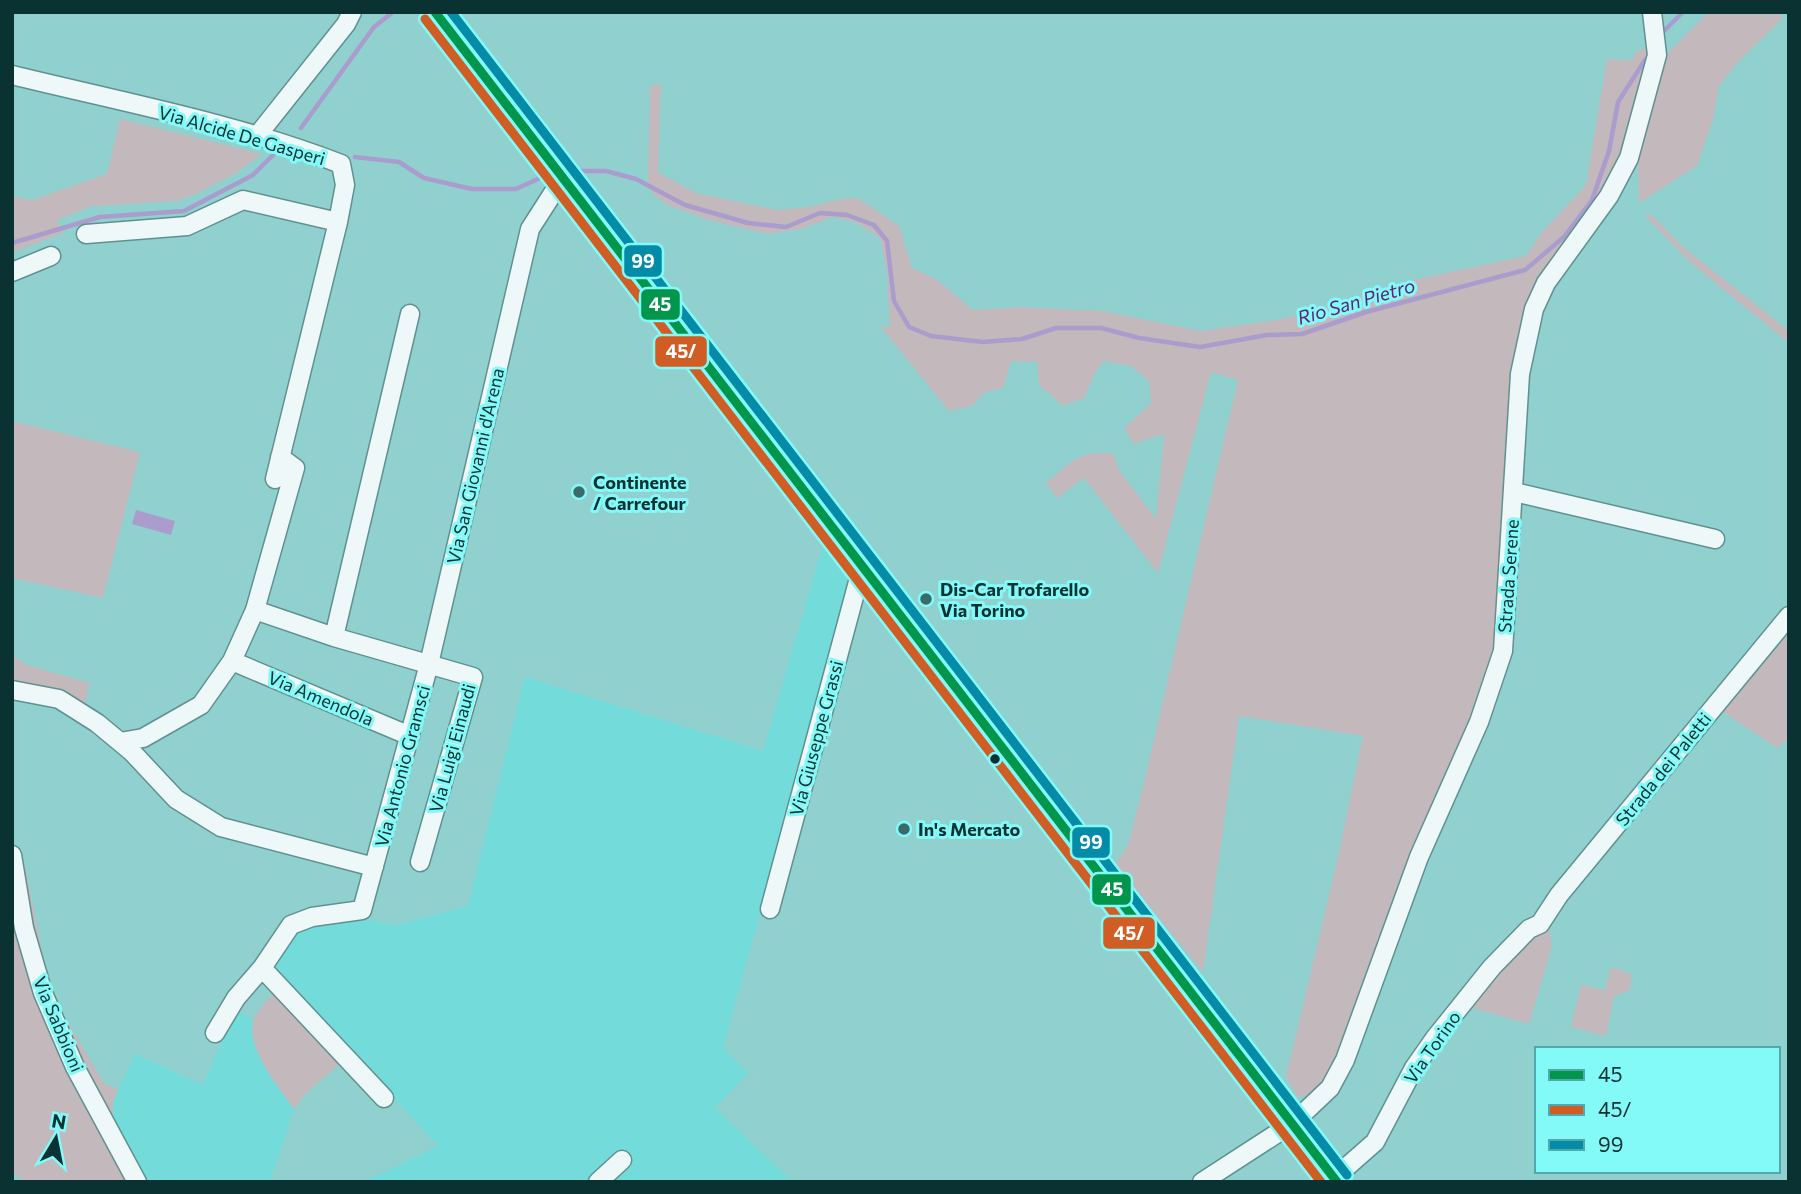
<svg xmlns="http://www.w3.org/2000/svg" width="1801" height="1194" font-family="Commissioner,sans-serif">
<style>
.built{fill:#73dbda}
.green{fill:#c3b8bb}
.water{fill:#aa9ccc}
.lines{fill:none;stroke-linecap:round;stroke-linejoin:round}
.stream{stroke:#aa9ccc;stroke-width:4.5}
.minor-casing{stroke:#609191;stroke-width:21}
.primary-casing{stroke:#cdeaea;stroke-width:30}
.minor{stroke:#eef8f8;stroke-width:18}
.primary{stroke:#dbe9ee;stroke-width:26}
.bus-1-casing{stroke:#83f9f8;stroke-width:14}
.bus-2-casing{stroke:#83f9f8;stroke-width:14}
.bus-3-casing{stroke:#83f9f8;stroke-width:14}
.bus-1{stroke:#02954c;stroke-width:9}
.bus-2{stroke:#cf5d24;stroke-width:9}
.bus-3{stroke:#038ba7;stroke-width:9}
.poi-dot{fill:#3a6a69;stroke:#83f9f8;stroke-width:2.5}
.bus-dot{fill:#0b3232;stroke:#83f9f8;stroke-width:2.5}
.labels{text-anchor:middle;dominant-baseline:central;stroke-width:6;stroke-linejoin:round;paint-order:stroke}
.street-label{font-size:18px;fill:#0b3232;stroke:#83f9f8}
.poi-label{font-size:18px;font-weight:bold;fill:#0b3232;stroke:#83f9f8;text-anchor:start}
.water-label{font-size:19px;font-style:italic;fill:#602477;stroke:#83f9f8}
.line-badge{stroke:#83f9f8;stroke-width:2.5}
.badge-label{font-size:19px;text-anchor:middle;font-weight:bold;fill:#fff}
</style>
<rect width="100%" height="100%" fill="#90d1d0"/>
<path class="built" d="M824,541L852,579L723,1048L748,1073L715,1108L793,1182H364L438,1146L273,967L299,930L362,919L396,925L468,906L525,677L763,751Z
M236,1009L253,1020L252,1035L266,1069L294,1109L270,1182H151L136,1168L113,1121V1102L135,1054L203,1085Z"/>
<path class="green" d="M1709,12H1775L1783,18L1737,63L1719,86L1713,119L1697,166L1639,203L1638,160L1644,130L1666,55Z
M1649,47L1647,70L1621,156L1599,201L1528,307L1497,652L1349,1036C1338,1057 1325,1095 1298,1097L1286,1077L1339,853L1363,736L1239,716L1203,972L1115,865L1128,845L1142,791L1238,380L1211,372L1158,573L1084,478L1057,498L1046,483C1072,462 1079,449 1114,454L1118,469L1156,519L1164,434L1134,444L1124,428L1151,403L1149,381L1131,366L1104,361L1096,371L1084,399L1062,405L1039,385L1037,362L1011,361L1003,388L985,392L972,406L949,411L880,326L890,328L887,272L880,238L855,222L832,217L801,229L767,234L709,220L667,205L653,194L648,183L650,86L661,84L658,172L696,193L777,210L809,207L840,199L858,198L899,226L912,268L936,279L973,310L1021,307L1102,311L1201,331L1283,319L1403,282L1526,256L1541,233L1586,185L1607,59L1633,60L1635,52Z
M120,119L262,154L235,174L198,193L177,201L92,206L57,220L63,233L12,253V196L32,200L107,174Z
M1651,214L1683,247L1789,331V343L1691,263L1645,216Z
M12,421L140,452L103,598L12,578Z
M1789,633V739L1777,748L1723,712Z
M12,655L27,665L90,683L85,703C60,689 41,684 12,684Z
M17,862L25,865L50,991L103,1082L118,1090L113,1102V1121L46,992Z
M12,893L18,928L130,1182H26L12,1173Z
M1549,929L1552,946L1529,1024L1468,1007C1493,980 1516,947 1549,929Z
M1611,967L1632,974L1630,990L1614,996L1606,1036L1571,1027L1581,985L1605,990Z
M276,990L342,1062L306,1093L294,1109C280,1089 246,1048 253,1021C256,1011 269,999 276,990Z"/>
<path class="water" d="M136,510L175,521L171,535L132,524Z"/>
<g class="lines">
<path class="stream" d="M1661,34L1683,12
M301,128L374,27L393,12
M355,157L399,162L424,178L472,189H516L540,178
M578,171H606L636,179L685,205L748,223L786,227L820,213L847,215L874,225L887,241L894,301L909,327L931,336L983,342L1022,339L1056,328H1101L1139,338L1200,347L1267,335L1302,334L1366,312L1525,270L1564,237L1592,200L1609,151L1618,102L1645,60
M12,243L100,217L184,211L253,175L273,155"/>
<g class="minor-casing">
<path id="minor" d="M12,75C122,102 235,123 341,164L345,185L338,222L275,479
M257,136L346,24L352,12
M86,234L187,226L243,200L338,222
M12,272L51,256
M1514,492L1715,539
M255,610L334,637L473,677L420,862
M334,637L410,314
M232,661L410,736
M12,690L59,699L97,723L132,752L176,799L221,827L374,867
M120,742L143,738L201,705L232,661L255,610L295,468L280,457
M12,855L24,928L43,993L75,1067L137,1182
M770,909L862,567
M262,968L384,1098
M215,1033L236,998L262,968L291,925L312,917L362,910L429,664L530,229L562,179
M1334,1178L1375,1142L1414,1068L1435,1038L1492,967L1529,929L1540,924L1559,895L1789,616
M598,1182L622,1160
M1202,1182L1293,1123L1330,1088L1345,1060L1419,857L1479,722L1503,651L1520,374L1534,309L1546,283L1609,196L1629,158L1657,55L1652,12"/>
</g>
<g class="primary-casing">
<path id="primary" d="M435,12L1337,1182"/>
</g>
<use href="#minor" class="minor"/>
<use href="#primary" class="primary"/>
<g class="bus-1-casing">
<path id="bus-1" d="M435,12L1337,1182"/>
</g>
<g class="bus-2-casing">
<path id="bus-2" d="M425,19L1321,1182"/>
</g>
<g class="bus-3-casing">
<path id="bus-3" d="M451,12L1347,1175"/>
</g>
<use href="#bus-1" class="bus-1"/>
<use href="#bus-2" class="bus-2"/>
<use href="#bus-3" class="bus-3"/>
</g>
<g class="poi-dot">
<circle cx="579" cy="492" r="7"/>
<circle cx="926" cy="599" r="7"/>
<circle cx="904" cy="829" r="7"/>
</g>
<circle class="bus-dot" cx="995" cy="759" r="6"/>
<g class="labels">
<g class="street-label">
<text transform="translate(242 135) rotate(16)">Via Alcide De Gasperi</text>
<text transform="translate(475 466) rotate(-77)">Via San Giovanni d'Arena</text>
<text transform="translate(1508 576) rotate(-86)">Strada Serene</text>
<text transform="translate(321 698) rotate(23)">Via Amendola</text>
<text transform="translate(816 738) rotate(-75)">Via Giuseppe Grassi</text>
<text transform="translate(452 748) rotate(-75)">Via Luigi Einaudi</text>
<text transform="translate(402 766) rotate(-75)">Via Antonio Gramsci</text>
<text transform="translate(1663 769) rotate(-51)">Strada dei Paletti</text>
<text transform="translate(59 1024) rotate(67)">Via Sabbioni</text>
<text transform="translate(1432 1047) rotate(-55)">Via Torino</text>
</g>
<g class="poi-label">
<text x="593" y="482">Continente<tspan x="593" dy="21">/ Carrefour</tspan></text>
<text x="940" y="589">Dis-Car Trofarello<tspan x="940" dy="21">Via Torino</tspan></text>
<text x="918" y="829">In's Mercato</text>
</g>
<g class="water-label">
<text transform="translate(1356 301) rotate(-16)">Rio San Pietro</text>
</g>
</g>
<g class="line-badge">
<rect x="623" y="244" width="40" height="34" rx="7" fill="#038ba7"/>
<rect x="640" y="288" width="41" height="33" rx="7" fill="#02954c"/>
<rect x="654" y="335" width="54" height="33" rx="7" fill="#cf5d24"/>
<rect x="1071" y="826" width="40" height="33" rx="7" fill="#038ba7"/>
<rect x="1091" y="873" width="41" height="33" rx="7" fill="#02954c"/>
<rect x="1102" y="916" width="54" height="34" rx="7" fill="#cf5d24"/>
</g>
<g class="badge-label">
<text x="643" y="268">99</text>
<text x="660" y="311">45</text>
<text x="681" y="358">45/</text>
<text x="1091" y="849">99</text>
<text x="1112" y="896">45</text>
<text x="1129" y="940">45/</text>
</g>
<rect width="1801" height="1194" fill="none" stroke="#0b3232" stroke-width="28"/>
<rect x="1535" y="1047" width="245" height="126" fill="#83f9f8" stroke="#53a9a9" stroke-width="2"/>
<rect x="1549" y="1070" width="35" height="10" fill="#02954c" stroke="#53a9a9" stroke-width="2"/>
<text x="1598" y="1082" font-size="21" fill="#0b3232">45</text>
<rect x="1549" y="1105" width="35" height="10" fill="#cf5d24" stroke="#53a9a9" stroke-width="2"/>
<text x="1598" y="1117" font-size="21" fill="#0b3232">45/</text>
<rect x="1549" y="1140" width="35" height="10" fill="#038ba7" stroke="#53a9a9" stroke-width="2"/>
<text x="1598" y="1152" font-size="21" fill="#0b3232">99</text>
<g transform="translate(56 1138) rotate(10)" stroke="#83f9f8" stroke-width="5" paint-order="stroke">
<path d="M0-5L12 26L0 18L-12 26Z" fill="#0b3232"/>
<text y="-10" font-size="19" font-weight="bold" text-anchor="middle" fill="#0b3232">N</text>
</g>
</svg>
